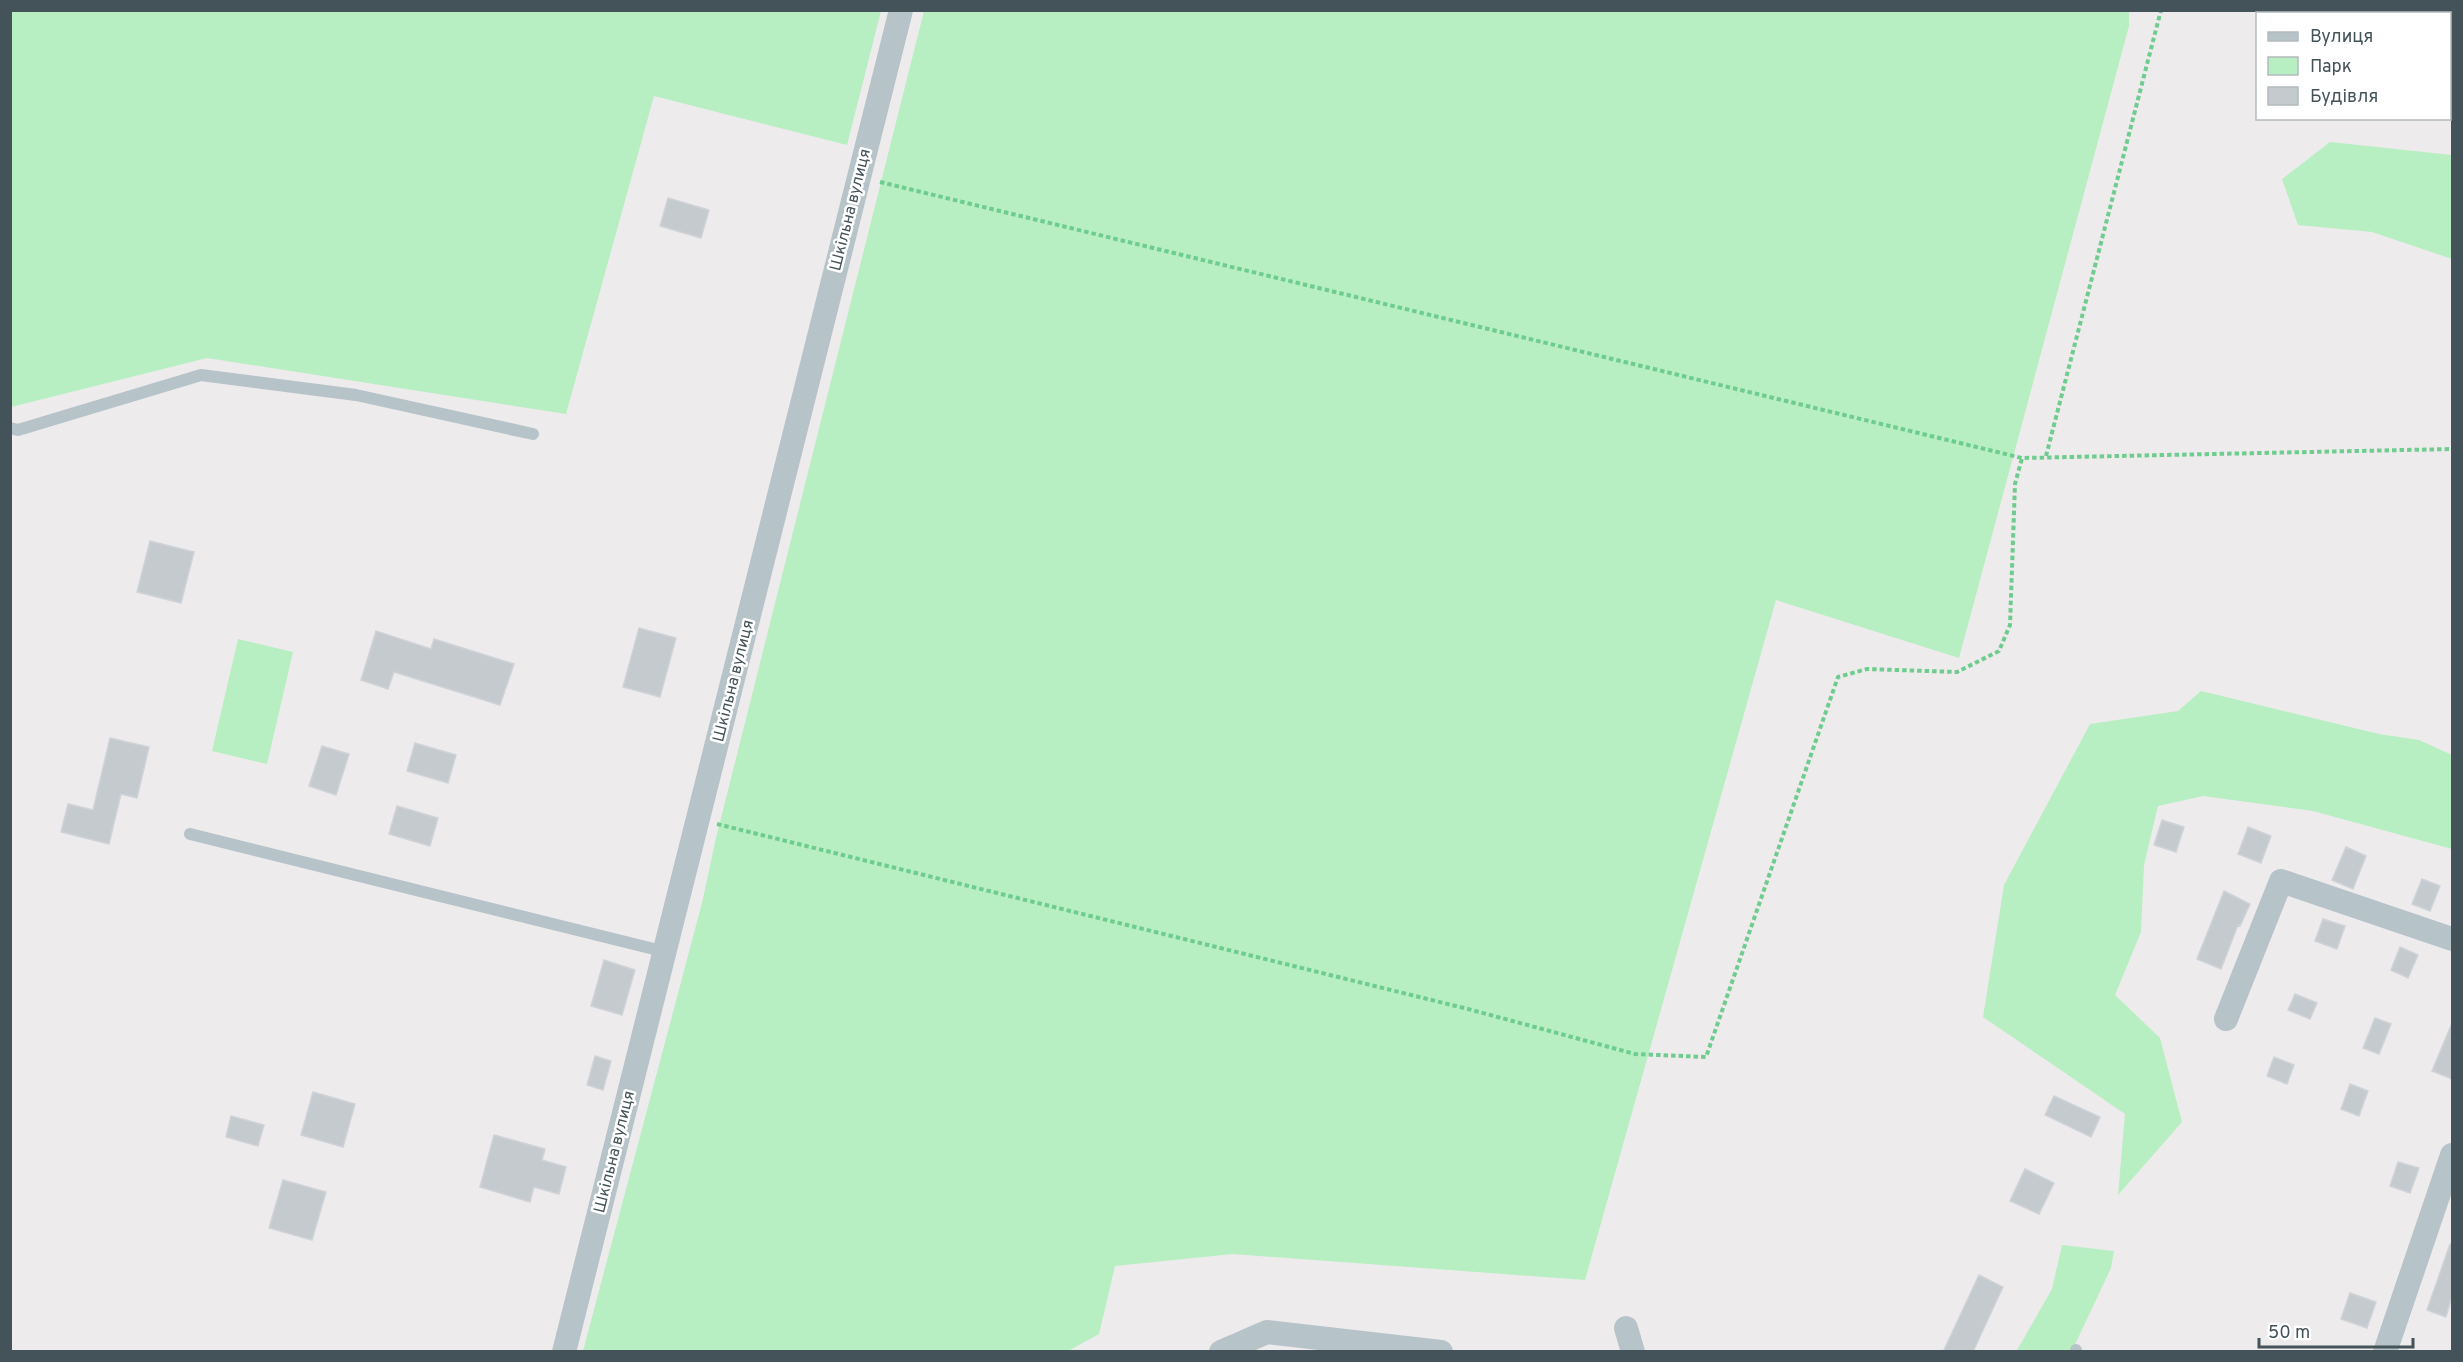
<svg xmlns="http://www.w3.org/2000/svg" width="2463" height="1362" font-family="Overpass,sans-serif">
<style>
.green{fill:#b7efc3}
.building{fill:#c5cacf;stroke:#cfd3d8;stroke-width:1.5}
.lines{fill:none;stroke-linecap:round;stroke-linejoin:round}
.path{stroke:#6ecd8e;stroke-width:4;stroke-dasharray:4.5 3;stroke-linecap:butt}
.service{stroke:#b6c3c9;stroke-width:12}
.minor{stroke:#b6c3c9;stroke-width:24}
.labels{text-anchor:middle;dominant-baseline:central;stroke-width:5;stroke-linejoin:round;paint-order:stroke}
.street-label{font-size:16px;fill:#435359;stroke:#fff}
</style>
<rect width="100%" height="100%" fill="#eeebec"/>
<path class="green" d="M2445,10L2452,11V116H2450V14L2442,13Z
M10,11L11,10L881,11L847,145L654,96L566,414L207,358L11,407Z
M924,11H2129V26L1959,658L1776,600L1585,1280L1233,1254L1115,1266L1099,1334L1068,1351H583L702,903L716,838Z
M2278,11L2371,10L2375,13H2278Z
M2330,142L2452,155V259L2372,232L2298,225L2282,179Z
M238,639L293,652L267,764L212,751Z
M2201,691L2379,734L2419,740L2452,755V849L2313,811L2203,796L2158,806L2144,865L2141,932L2115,995L2160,1038L2182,1122L2118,1195L2125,1114L1983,1017L2004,885L2090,724L2178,711Z
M2062,1245L2114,1251L2111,1268L2072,1351L2016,1352L2052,1289Z"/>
<path class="building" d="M668,198L709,210L701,238L660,226Z
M150,541L194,552L181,603L137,592Z
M639,628L676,638L660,697L623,687Z
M376,631L431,649L434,639L514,664L500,705L394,672L388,689L361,680Z
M110,738L149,747L137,798L121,794L109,844L61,832L68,804L93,810Z
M415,743L456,755L448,783L407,771Z
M322,746L349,754L336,795L309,786Z
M397,806L438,818L430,846L389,834Z
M2162,820L2184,827L2176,852L2154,845Z
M2248,827L2271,836L2261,863L2238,854Z
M2346,847L2366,856L2353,889L2332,880Z
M2422,879L2440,886L2430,911L2412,904Z
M2224,891L2250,904L2240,926L2238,925L2221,969L2197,959Z
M2323,919L2345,926L2337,949L2315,941Z
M2400,947L2418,955L2408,978L2391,970Z
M604,960L635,970L622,1015L591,1006Z
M2295,994L2317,1003L2310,1019L2288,1010Z
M2375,1018L2391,1024L2379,1054L2363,1048Z
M2452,1023V1079L2432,1071Z
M595,1056L611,1061L603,1090L587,1085Z
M2274,1057L2294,1065L2287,1084L2267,1076Z
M2350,1084L2368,1091L2359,1116L2341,1109Z
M313,1092L355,1104L343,1147L301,1135Z
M2054,1096L2100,1117L2091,1137L2045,1115Z
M231,1116L264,1125L258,1146L226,1137Z
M494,1135L545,1149L542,1160L566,1167L559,1194L534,1187L530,1202L480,1187Z
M2398,1162L2419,1168L2410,1193L2390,1186Z
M2025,1169L2054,1183L2039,1214L2010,1201Z
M283,1180L326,1192L312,1240L269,1228Z
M2450,1244H2452V1296L2446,1317L2427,1310Z
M1979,1275L2003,1287L1983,1330L1973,1352H1943Z
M2350,1293L2376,1302L2367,1328L2341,1319Z"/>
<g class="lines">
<path class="path" d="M880,182L2022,458L2452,449
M2046,456L2161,10
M717,824L1468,1009L1635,1054L1706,1057L1838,677L1867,669L1957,672L1999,651L2010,625L2015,484L2022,458"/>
<path class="service" d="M10,428L18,430L201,375L356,395L533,434
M190,834L666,952
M2076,1352V1350"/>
<path class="minor" d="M2226,1019L2281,881L2452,939
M1626,1328L1633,1352
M564,1352L901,10
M1221,1352L1267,1332L1441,1352
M2385,1352L2452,1155"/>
</g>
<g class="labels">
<g class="street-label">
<text transform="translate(851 210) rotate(-76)">Шкільна вулиця</text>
<text transform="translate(734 681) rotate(-76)">Шкільна вулиця</text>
<text transform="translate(615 1152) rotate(-76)">Шкільна вулиця</text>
</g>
</g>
<rect width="2463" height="1362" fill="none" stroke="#435359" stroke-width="24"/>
<rect x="2256" y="12" width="195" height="108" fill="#ffffff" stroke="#b4babd" stroke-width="1.5"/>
<rect x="2268" y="32" width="30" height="9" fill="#b6c3c9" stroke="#b4babd" stroke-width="1.5"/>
<text x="2310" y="42" font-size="18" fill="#435359">Вулиця</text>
<rect x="2268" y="57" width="30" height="18" fill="#b7efc3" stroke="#b4babd" stroke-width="1.5"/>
<text x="2310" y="72" font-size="18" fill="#435359">Парк</text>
<rect x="2268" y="87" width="30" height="18" fill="#c5cacf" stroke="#b4babd" stroke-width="1.5"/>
<text x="2310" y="102" font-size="18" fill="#435359">Будівля</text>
<path d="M2259 1338v9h154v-9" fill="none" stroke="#435359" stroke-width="3"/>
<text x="2268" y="1338" font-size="18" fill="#435359" stroke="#ffffff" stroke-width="4.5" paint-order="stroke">50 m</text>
</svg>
